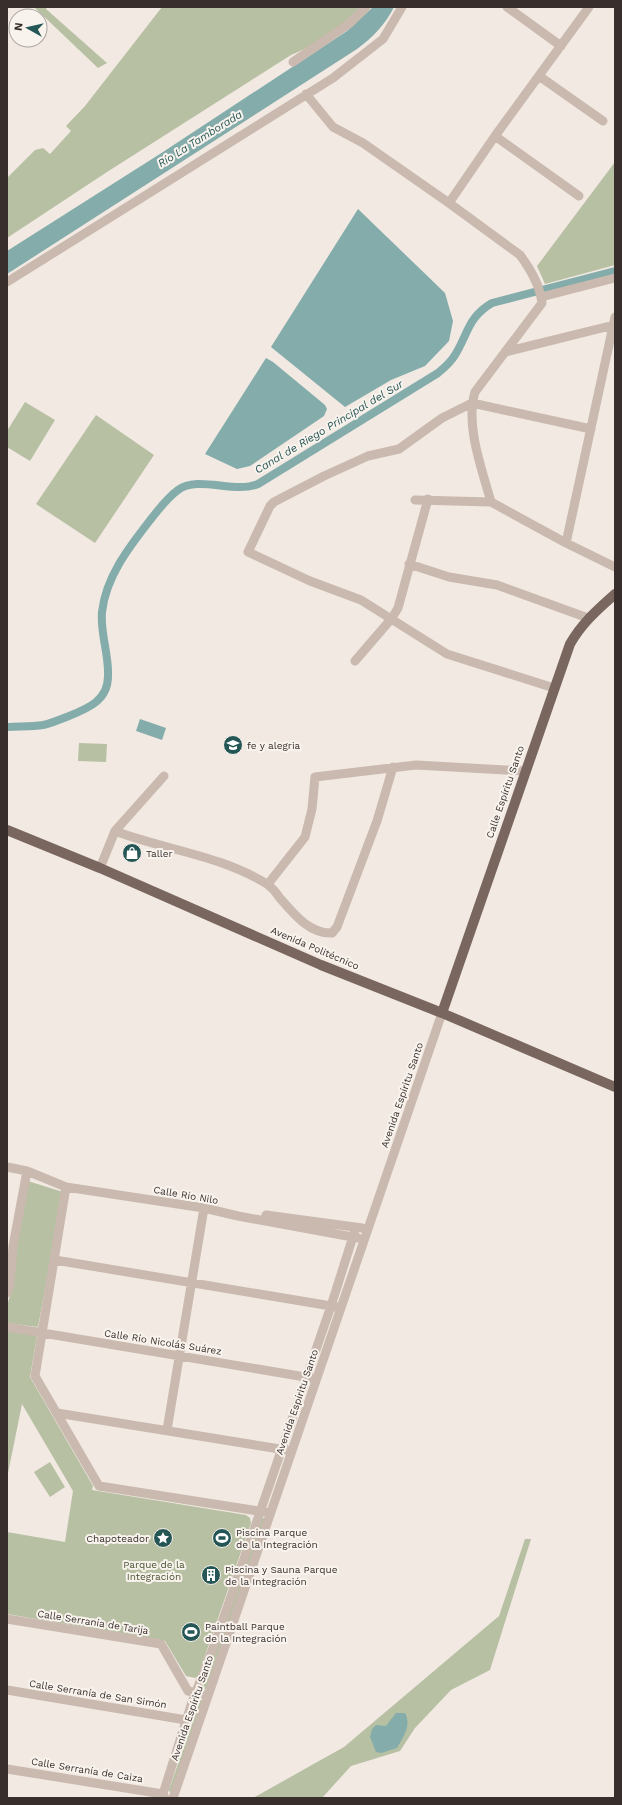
<svg xmlns="http://www.w3.org/2000/svg" width="622" height="1805" font-family="'Work Sans',sans-serif">
<style>
.green{fill:#b8c0a3}
.water{fill:#83acab}
.lines{fill:none;stroke-linecap:round;stroke-linejoin:round}
.canal{stroke:#83acab;stroke-width:8}
.minor{stroke:#c9b9ae;stroke-width:9}
.major{stroke:#79665f;stroke-width:10}
.labels{text-anchor:middle;dominant-baseline:central;stroke-width:4;stroke-linejoin:round;paint-order:stroke}
.poi-label{font-size:10px;fill:#382f2c;stroke:#f9f3ee;text-anchor:start}
.street-label{font-size:10px;fill:#382f2c;stroke:#f9f3ee}
.park-label{font-size:10px;fill:#4a5432;stroke:#f9f3ee}
.water-label{font-size:11px;font-style:italic;fill:#255656;stroke:#f9f3ee}
</style>
<rect width="100%" height="100%" fill="#f1e9e2"/>
<path class="green" d="M36,7H47L46,9L107,63L98,68L35,8Z
M162,7H361C345,24 313,47 291,55L107,172L7,238V178L35,150L43,148L50,154L71,131L66,126L85,106Z
M615,162V265L545,284L537,266Z
M25,402L55,420L30,461L7,447V431Z
M96,415L154,455L95,543L36,504Z
M79,743L107,744L106,762L78,761Z
M28,1181L63,1192L38,1327L7,1323V1306L12,1288L16,1247Z
M7,1330L37,1336L30,1377L93,1486L92,1490L246,1515L250,1518L251,1523L198,1676L195,1678L186,1676L165,1641L7,1614V1532L65,1542L73,1491L22,1404L7,1478Z
M50,1462L65,1487L50,1497L34,1472Z
M261,1518H266L207,1689L202,1690Z
M525,1539H531L490,1670L451,1690L415,1728L400,1751L351,1766L322,1798H253L344,1747L499,1616Z
M200,1700L204,1702L172,1797L169,1790Z"/>
<path class="water" d="M373,7H394C385,25 373,37 357,49L7,274V251L163,152L347,31Z
M358,209L445,293L453,321L449,341L425,366L391,380L345,407L271,347Z
M266,358L273,362L325,405L327,409L324,416L250,466L237,469L205,454Z
M140,719L166,728L162,740L136,731Z
M396,1713H405C412,1726 403,1737 397,1748L381,1753L376,1752L370,1737L372,1729L376,1725L386,1726Z"/>
<g class="lines">
<path class="canal" d="M7,727C19,726 31,727 43,725C52,723 61,719 69,716C89,708 108,700 108,676C109,654 100,633 102,612C106,576 130,546 151,519C159,509 167,498 178,490C198,475 234,494 258,484L438,373C444,368 451,362 455,355C468,334 468,317 492,303L615,271"/>
<path class="minor" d="M507,7L561,46
M293,62L350,23L366,7
M539,76L603,121
M306,94L333,127L363,143L449,203L520,255C531,270 540,285 542,303L475,392C465,425 482,469 491,502L566,543L615,567
M495,136L579,196
M449,203L495,136L589,7
M7,282L333,78L383,39L402,7
M541,297L615,278
M505,352L614,325
M415,500L491,502
M566,543L615,317
M409,564L449,577L497,585L588,618
M355,661L392,618L398,608L428,499
M554,688L447,654L361,600L310,581L248,552L270,506L274,502L324,476L368,456L399,449L442,418L472,403L591,429
M115,831C165,850 220,855 267,884C271,887 276,892 279,897C293,913 309,934 332,933L337,927L377,821L393,767
M100,868L115,831L164,776
M268,884L305,837L312,809L315,777L416,765L525,771
M7,1167L27,1171L66,1187L204,1208L238,1216L358,1238
M66,1187L35,1376L99,1486L265,1512
M266,1215L362,1228
M55,1260L337,1307
M7,1293L10,1284L13,1246L27,1171
M7,1327L311,1378
M57,1413L286,1450
M167,1430L204,1208
M7,1619L161,1644L188,1691L202,1694
M7,1690L186,1720
M7,1769L163,1794
M165,1798L163,1794L192,1702L216,1640L331,1306L356,1227
M173,1798L442,1013"/>
<path class="major" d="M7,830L100,868L321,965L442,1013L615,1087
M442,1013L570,644C582,623 597,610 615,594"/>
</g>
<defs>
<g id="school-disc" transform="scale(1)"><circle r="9.5" fill="#255656" stroke="#f9f3ee"/><path d="M0-5L7-2L0 1L-7-2ZM-4 1L0 2.5L4 1V4Q0 6-4 4Z" fill="#fff"/></g>
<g id="shop-disc" transform="scale(1)"><circle r="9.5" fill="#255656" stroke="#f9f3ee"/><path d="M-5-2.5h2.3a2.7 3.5 0 0 1 5.4 0H5L5.5 6h-11ZM-1.5-2.5h3a1.5 2.3 0 0 0-3 0Z" fill="#fff"/></g>
<g id="sight-disc" transform="scale(1)"><circle r="9.5" fill="#255656" stroke="#f9f3ee"/><path d="M0-6L1.8-2.2L6-1.7L2.9 1.2L3.7 5.4L0 3.3L-3.7 5.4L-2.9 1.2L-6-1.7L-1.8-2.2Z" fill="#fff"/></g>
<g id="stadium-disc" transform="scale(1)"><circle r="9.5" fill="#255656" stroke="#f9f3ee"/><path d="M0-5a6.5 5 0 1 0 0 10a6.5 5 0 1 0 0-10ZM-3.5-1.8h7v3.6h-7Z" fill="#fff"/></g>
<g id="building-disc" transform="scale(1)"><circle r="9.5" fill="#255656" stroke="#f9f3ee"/><path d="M-4-6H4V6H1V3H-1V6H-4ZM-2.5-4.3h1.7v1.8h-1.7ZM.8-4.3h1.7v1.8H.8ZM-2.5-1h1.7V.8h-1.7ZM.8-1h1.7V.8H.8Z" fill="#fff"/></g>
</defs>
<g fill-rule="evenodd">
<use href="#school-disc" x="233" y="745"/>
<use href="#shop-disc" x="132" y="853"/>
<use href="#sight-disc" x="163" y="1538"/>
<use href="#stadium-disc" x="222" y="1538"/>
<use href="#building-disc" x="211" y="1575"/>
<use href="#stadium-disc" x="191" y="1632"/>
</g>
<g class="labels">
<g class="poi-label">
<text x="247" y="745">fe y alegria</text>
<text x="146" y="853">Taller</text>
<text x="236" y="1532">Piscina Parque<tspan x="236" dy="12">de la Integración</tspan></text>
<text x="149" y="1538" text-anchor="end">Chapoteador</text>
<text x="225" y="1569">Piscina y Sauna Parque<tspan x="225" dy="12">de la Integración</tspan></text>
<text x="205" y="1626">Paintball Parque<tspan x="205" dy="12">de la Integración</tspan></text>
</g>
<g class="street-label">
<text transform="translate(505 792) rotate(-71)">Calle Espíritu Santo</text>
<text transform="translate(315 948) rotate(23)">Avenida Politécnico</text>
<text transform="translate(402 1095) rotate(-71)">Avenida Espíritu Santo</text>
<text transform="translate(186 1195) rotate(10)">Calle Río Nilo</text>
<text transform="translate(163 1342) rotate(9)">Calle Río Nicolás Suárez</text>
<text transform="translate(297 1402) rotate(-71)">Avenida Espíritu Santo</text>
<text transform="translate(93 1622) rotate(9)">Calle Serranía de Tarija</text>
<text transform="translate(98 1694) rotate(9)">Calle Serranía de San Simón</text>
<text transform="translate(192 1708) rotate(-71)">Avenida Espíritu Santo</text>
<text transform="translate(87 1770) rotate(9)">Calle Serranía de Caiza</text>
</g>
<g class="park-label">
<text x="154" y="1564">Parque de la<tspan x="154" dy="12">Integración</tspan></text>
</g>
<g class="water-label">
<text transform="translate(200 139) rotate(-32)">Río La Tamborada</text>
<text transform="translate(329 427) rotate(-31)">Canal de Riego Principal del Sur</text>
</g>
</g>
<rect width="622" height="1805" fill="none" stroke="#382f2c" stroke-width="16"/>
<g transform="translate(28 28) rotate(278)"><circle r="19" fill="#f9f3ee" stroke="#aca5a0"/>
<path d="M0-3L7 15L0 10L-7 15Z" fill="#255656"/>
<text y="-6" font-size="11" font-weight="bold" text-anchor="middle" fill="#382f2c">N</text>
</g>
</svg>
